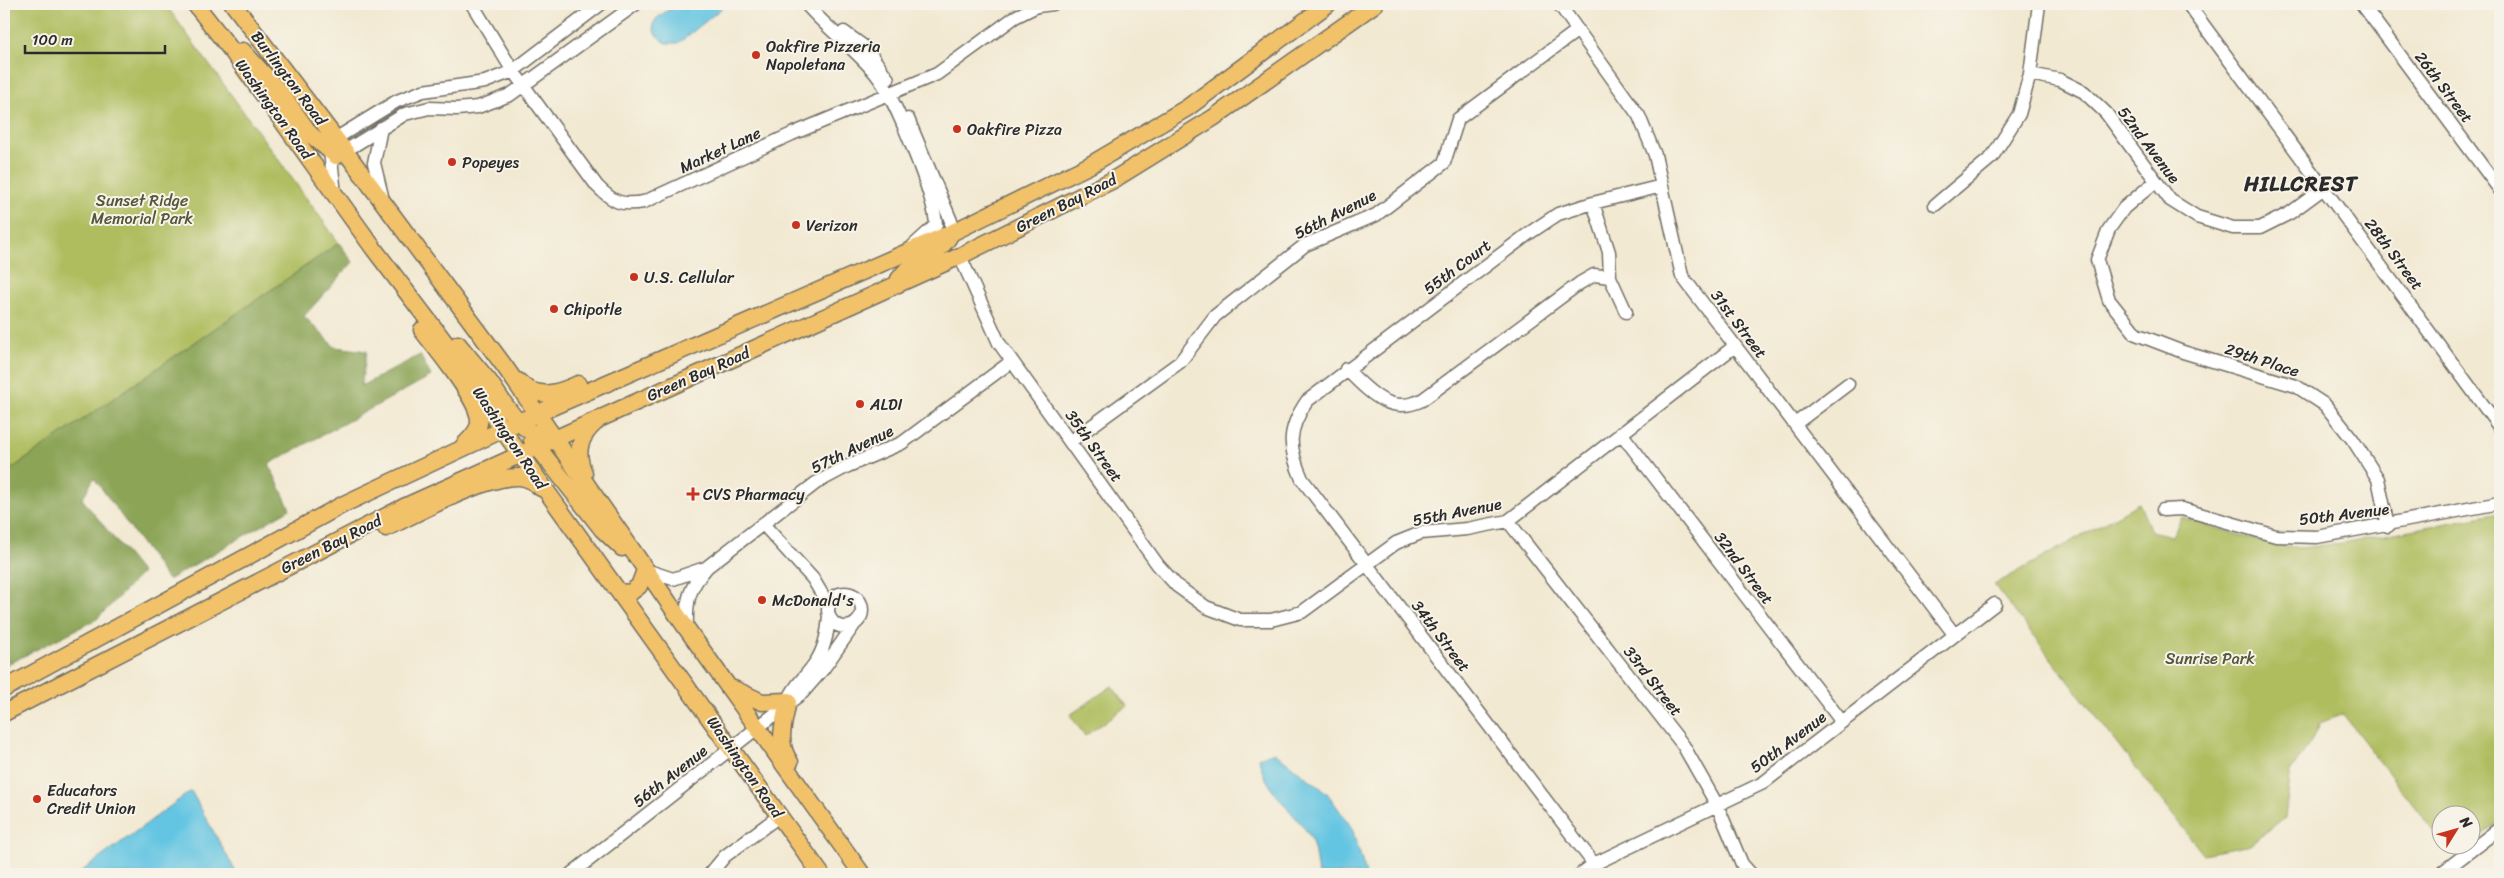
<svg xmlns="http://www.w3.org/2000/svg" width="2504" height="878" font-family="Sriracha,sans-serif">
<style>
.green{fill:#afbd5f;stroke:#6d7445}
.forest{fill:#8ba456;stroke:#5b6840}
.water{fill:#64c5e2;stroke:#487886}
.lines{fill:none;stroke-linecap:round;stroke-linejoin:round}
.minor-casing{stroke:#716e65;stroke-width:15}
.major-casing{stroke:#716e65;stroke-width:19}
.minor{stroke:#fff;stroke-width:12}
.major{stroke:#f2c26a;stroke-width:16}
.poi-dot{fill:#c8321e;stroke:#f7f3e8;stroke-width:2}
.labels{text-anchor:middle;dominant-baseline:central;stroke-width:4;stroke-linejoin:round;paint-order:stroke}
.poi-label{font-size:16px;fill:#2b2b2b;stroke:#f7f3e8;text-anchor:start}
.street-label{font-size:16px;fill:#2b2b2b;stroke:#f7f3e8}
.park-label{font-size:16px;fill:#53573b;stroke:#f7f3e8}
.district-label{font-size:21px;font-weight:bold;letter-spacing:1px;fill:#2b2b2b;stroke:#f7f3e8}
</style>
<rect width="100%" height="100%" fill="#f7f3e8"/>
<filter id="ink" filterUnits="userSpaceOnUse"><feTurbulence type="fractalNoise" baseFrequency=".02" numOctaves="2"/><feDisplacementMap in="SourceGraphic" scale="10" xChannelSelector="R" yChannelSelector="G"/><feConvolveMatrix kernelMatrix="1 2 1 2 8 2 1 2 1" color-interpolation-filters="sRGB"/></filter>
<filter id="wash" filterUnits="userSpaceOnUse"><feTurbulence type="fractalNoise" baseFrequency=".0096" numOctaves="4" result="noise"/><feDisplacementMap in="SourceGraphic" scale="20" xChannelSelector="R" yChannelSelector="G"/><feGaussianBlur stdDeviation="1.12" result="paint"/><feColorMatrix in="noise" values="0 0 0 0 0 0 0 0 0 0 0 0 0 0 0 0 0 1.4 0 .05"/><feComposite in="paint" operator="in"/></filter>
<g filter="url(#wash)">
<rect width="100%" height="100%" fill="#f2e9d2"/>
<path class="green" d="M4,4H165L339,243L4,474Z
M2139,503L2151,531L2172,536L2182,517L2261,542L2301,548L2342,543L2500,513V821L2472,843V816H2442L2441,841L2343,714L2320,723L2314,737L2291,771L2285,817L2250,845L2203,854L1994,585Z
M1112,686L1127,706L1085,736L1070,715Z"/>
<path class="forest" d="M339,243L353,262L304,316L335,347L367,351L361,386L420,355L431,376L269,464L290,509L168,580L94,478L82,499L142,573L97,619L4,666V474Z"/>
<path class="water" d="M676,4H727L685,38L678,43H666L655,34L653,24L657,18Z
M1274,752L1327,793L1352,828L1366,874H1318C1316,862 1315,843 1308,833C1291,809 1264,789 1259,758Z
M191,791L237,874H78Z"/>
</g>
<g filter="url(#ink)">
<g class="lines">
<g class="minor-casing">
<path id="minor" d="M472,4L513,71L597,186C613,202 620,206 644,202L792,134L937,74L1015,17L1037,6L1053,4
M806,4C827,29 855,48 876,74C894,95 935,197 936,225L913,246
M1559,4L1639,116L1655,155L1682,276L1954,634
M2188,4L2500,428
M2362,4L2500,190
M844,32L866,48L888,79
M2030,74L2060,80L2084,92L2106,113L2170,200L2197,217L2233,228H2260L2290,213L2324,188
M908,119L951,221V233
M381,128L374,163L382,196
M345,151L405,114L429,108L457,109L478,107L510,95L636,4
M2156,181L2124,208L2109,229L2097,260L2109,300L2136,334L2183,352L2296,386L2325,405L2353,440L2378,479L2388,526
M335,193L330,152L335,139L397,101L423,91L485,82L513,71L601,4
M1593,203L1609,252L1610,277L1626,312
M1935,205L1992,157L2019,114L2030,74L2039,4
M960,256L999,343L1158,565L1177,586L1206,607L1240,620H1271L1302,612L1396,543L1421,533L1467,529L1508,521L1735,346
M1346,369C1369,391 1389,416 1422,400L1580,283L1594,275L1610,277
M1795,424L1848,384
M1621,433L1842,722
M1071,441L1180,362L1215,316L1305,245L1376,215L1444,163L1458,119L1578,30
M2163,510L2182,509L2276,536L2317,537L2500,503
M1508,521L1683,745L1717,805L1742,864L1751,874
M763,524L813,579L829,606
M646,570L673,579L702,569
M828 610a17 17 0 1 1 34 0a17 17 0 1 1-34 0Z
M687,629C686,601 688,589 707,567L816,483L848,466L902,443L1012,361
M788,701C794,685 806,677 815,663C825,649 828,632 829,615
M1594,864L1302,479C1288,447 1287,430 1307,401L1528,234L1558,214L1593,203L1662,186
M571,874L803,692L823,669L854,625
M710,874L725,856L779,816
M1581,874L1594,864L1763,783L1995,604
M2440,874L2500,828"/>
</g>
<g class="major-casing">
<path id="major" d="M195,4L232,51L374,249L453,353L502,429L821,874
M233,4L345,151L505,367L687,629L862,874
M243,51L279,91L310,134L336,156L345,151
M899,279C913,259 939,256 950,235
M422,330C435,348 481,401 479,423C478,432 470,439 464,445
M458,344C468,356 478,368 488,380C505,403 521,439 555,439
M518,381C536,400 557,394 578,384
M532,440L602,529L622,548
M584,473C575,452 579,437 596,422
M386,528C418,513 486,475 520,477C529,478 534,482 541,488
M619,592L630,593L639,586L645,570
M4,689L344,504L536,414L951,233L1090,165L1187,108L1328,4
M734,689L762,702L788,701C784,723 776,742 790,762
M4,713L404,507L960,256L1113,180L1213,118L1375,4"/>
</g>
<use href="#minor" class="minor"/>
<use href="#major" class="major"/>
</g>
</g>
<g class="poi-dot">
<circle cx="756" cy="55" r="5"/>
<circle cx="957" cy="129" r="5"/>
<circle cx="452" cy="162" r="5"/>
<circle cx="796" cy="225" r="5"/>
<circle cx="634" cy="277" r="5"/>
<circle cx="554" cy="309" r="5"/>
<circle cx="860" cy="404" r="5"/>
<path d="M690.5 486.5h5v5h5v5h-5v5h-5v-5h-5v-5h5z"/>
<circle cx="762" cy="600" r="5"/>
<circle cx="37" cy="799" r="5"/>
</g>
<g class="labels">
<g class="poi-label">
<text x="766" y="46">Oakfire Pizzeria<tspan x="766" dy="18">Napoletana</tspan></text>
<text x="967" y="129">Oakfire Pizza</text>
<text x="462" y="162">Popeyes</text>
<text x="806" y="225">Verizon</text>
<text x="644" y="277">U.S. Cellular</text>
<text x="564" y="309">Chipotle</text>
<text x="870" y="404">ALDI</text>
<text x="703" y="494">CVS Pharmacy</text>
<text x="772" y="600">McDonald's</text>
<text x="47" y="790">Educators<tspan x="47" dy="18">Credit Union</tspan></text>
</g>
<g class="street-label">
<text transform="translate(289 78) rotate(53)">Burlington Road</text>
<text transform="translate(2444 87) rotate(53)">26th Street</text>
<text transform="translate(274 109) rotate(54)">Washington Road</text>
<text transform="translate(2149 145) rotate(53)">52nd Avenue</text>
<text transform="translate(720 150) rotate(-25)">Market Lane</text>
<text transform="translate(1066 203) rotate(-27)">Green Bay Road</text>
<text transform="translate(1335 214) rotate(-27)">56th Avenue</text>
<text transform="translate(2394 254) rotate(53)">28th Street</text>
<text transform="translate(1457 267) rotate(-37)">55th Court</text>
<text transform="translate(1739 324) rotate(53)">31st Street</text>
<text transform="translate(2262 360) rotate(18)">29th Place</text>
<text transform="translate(698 374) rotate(-24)">Green Bay Road</text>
<text transform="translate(510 438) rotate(56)">Washington Road</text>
<text transform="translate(1094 446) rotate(54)">35th Street</text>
<text transform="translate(852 449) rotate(-26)">57th Avenue</text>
<text transform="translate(1457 512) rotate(-11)">55th Avenue</text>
<text transform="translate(2344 514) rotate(-7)">50th Avenue</text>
<text transform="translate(331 544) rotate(-27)">Green Bay Road</text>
<text transform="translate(1744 568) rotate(53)">32nd Street</text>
<text transform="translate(1441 636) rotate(53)">34th Street</text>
<text transform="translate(1653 681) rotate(52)">33rd Street</text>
<text transform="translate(1788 742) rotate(-37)">50th Avenue</text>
<text transform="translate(745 767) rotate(55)">Washington Road</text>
<text transform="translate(670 776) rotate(-38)">56th Avenue</text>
</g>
<g class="park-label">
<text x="142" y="200">Sunset Ridge<tspan x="142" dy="18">Memorial Park</tspan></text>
<text x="2210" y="658">Sunrise Park</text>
</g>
<g class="district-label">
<text x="2301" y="184">HILLCREST</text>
</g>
</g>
<rect width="2504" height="878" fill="none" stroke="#f7f3e8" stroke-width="20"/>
<g transform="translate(2456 830) rotate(53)"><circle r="24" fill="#f7f3e8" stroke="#a5a39c"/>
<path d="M0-4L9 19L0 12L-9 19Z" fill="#c8321e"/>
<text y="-8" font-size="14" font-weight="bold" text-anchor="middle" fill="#2b2b2b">N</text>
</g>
<path d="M25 45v8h140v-8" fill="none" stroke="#2b2b2b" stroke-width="2.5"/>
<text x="32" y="45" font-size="15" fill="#2b2b2b" stroke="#f7f3e8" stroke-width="4" paint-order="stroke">100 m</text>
</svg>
